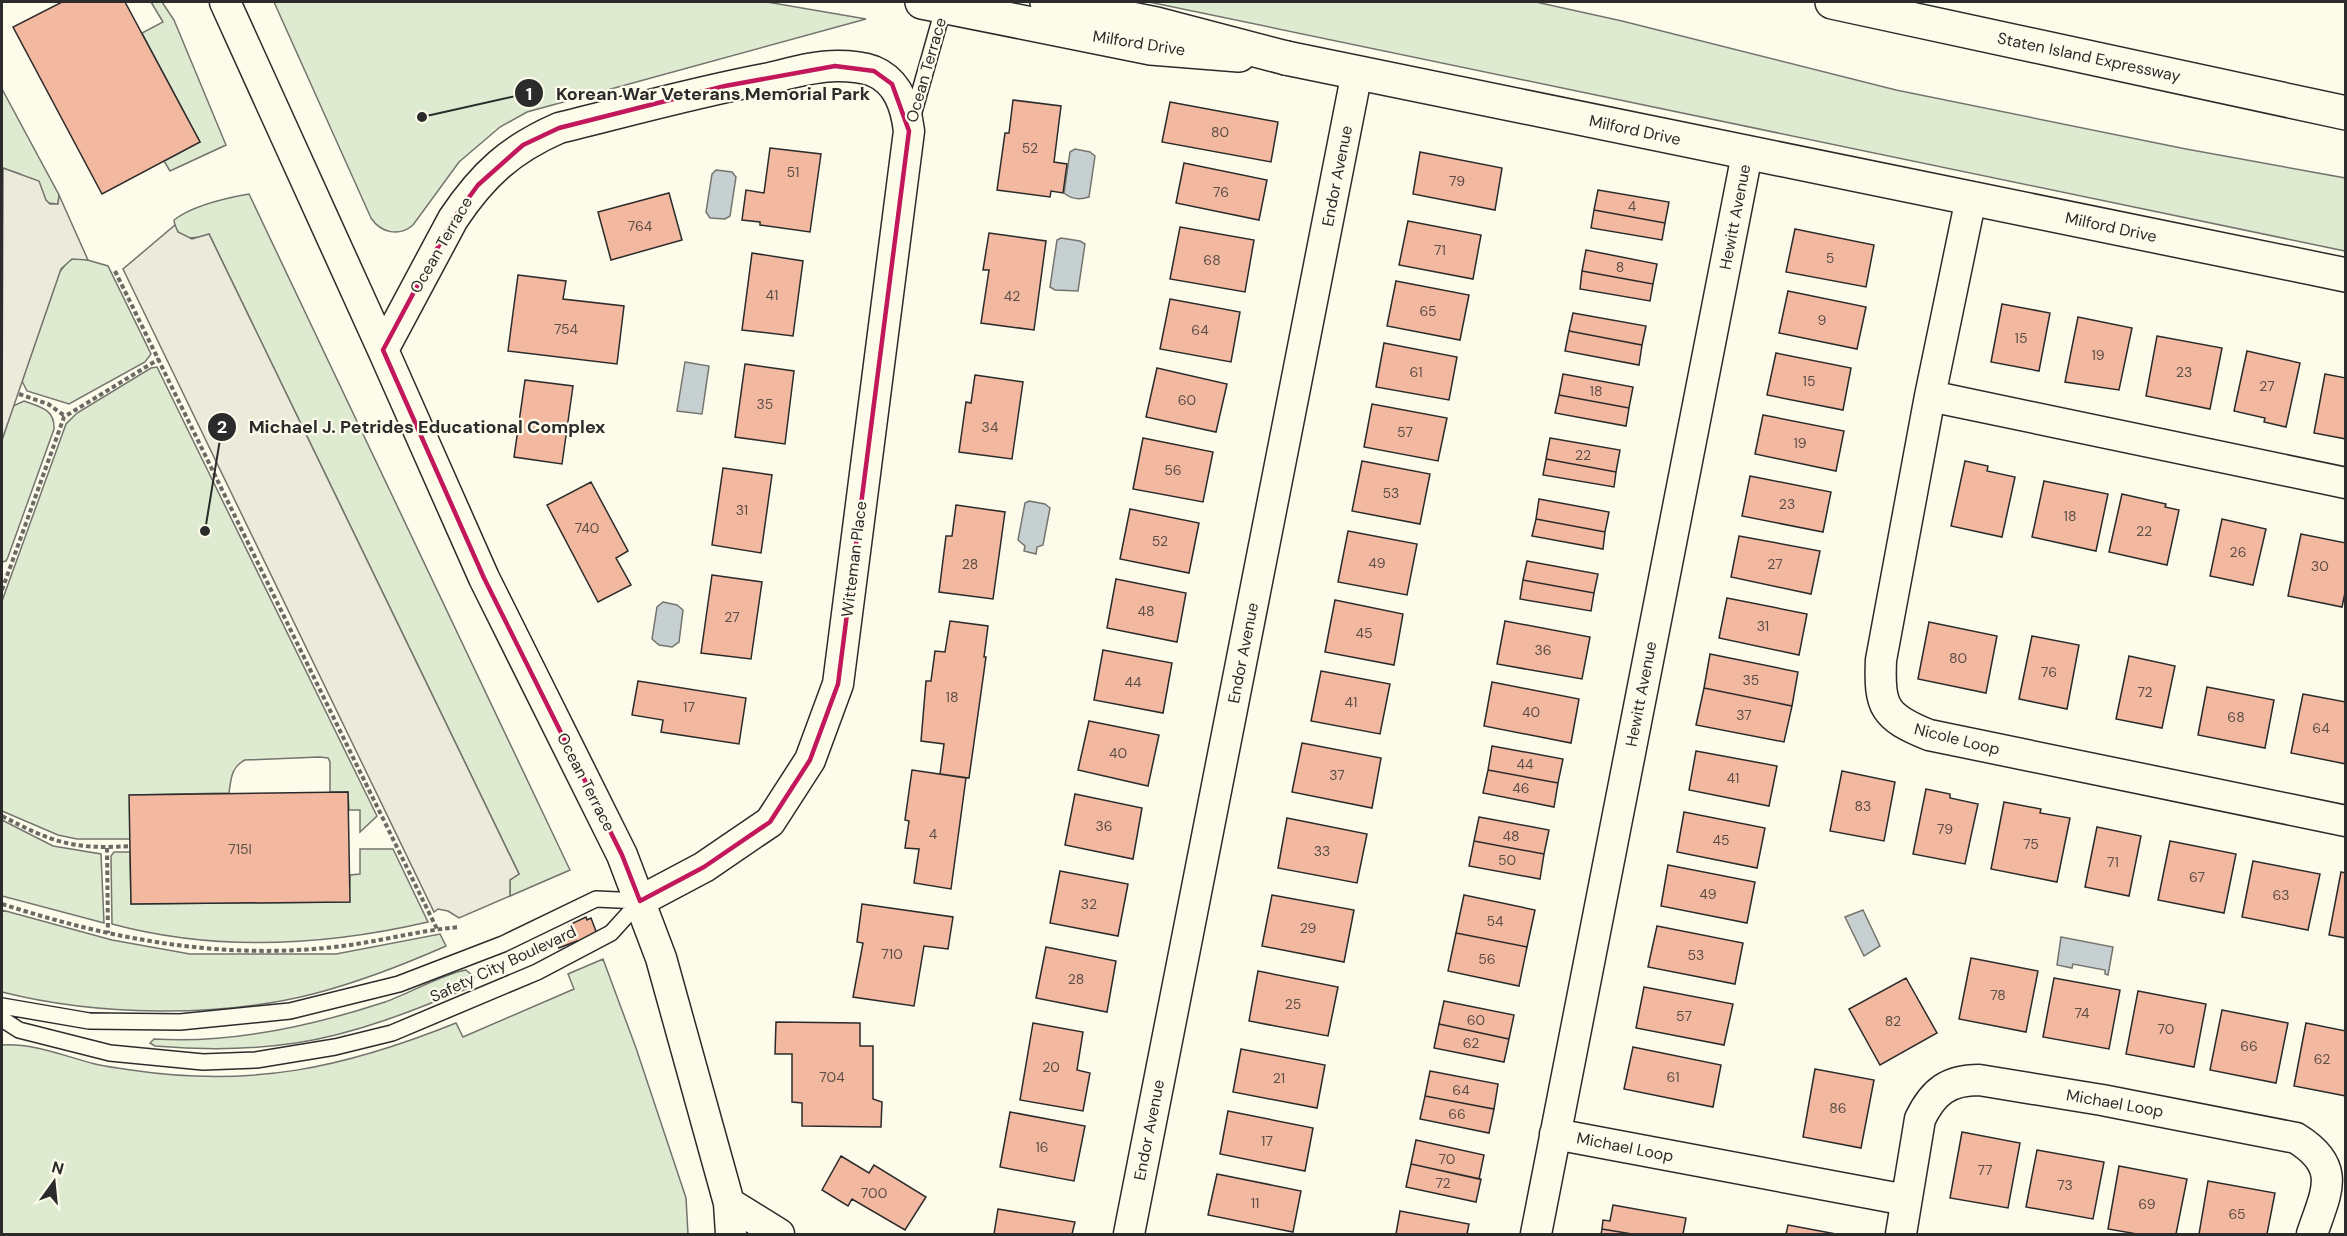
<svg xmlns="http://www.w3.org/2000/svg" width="2347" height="1236" font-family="'DM Sans',sans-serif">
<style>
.green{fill:#deebd1;stroke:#74746e;stroke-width:1.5}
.parking{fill:#eceadb;stroke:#74746e;stroke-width:1.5}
.water{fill:#c7d0d0;stroke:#74746e;stroke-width:1.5}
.building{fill:#f2b8a0;stroke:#2b2b2b;stroke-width:1.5}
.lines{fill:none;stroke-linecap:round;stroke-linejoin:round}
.lane-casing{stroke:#2b2b2b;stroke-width:18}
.street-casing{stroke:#2b2b2b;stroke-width:33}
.secondary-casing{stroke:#2b2b2b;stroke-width:36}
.primary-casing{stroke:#2b2b2b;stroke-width:36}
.highway-casing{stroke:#2b2b2b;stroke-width:36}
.path{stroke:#6a6964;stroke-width:4;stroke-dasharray:4.5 3;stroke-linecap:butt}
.lane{stroke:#fdfbea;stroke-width:15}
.street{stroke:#fdfbea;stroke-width:30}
.secondary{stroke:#fdfbea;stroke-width:33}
.primary{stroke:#fdfbea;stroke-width:33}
.highway{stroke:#fdfbea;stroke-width:33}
.marked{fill:none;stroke:#c2185b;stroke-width:4.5;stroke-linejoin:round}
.labels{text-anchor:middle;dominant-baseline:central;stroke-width:4.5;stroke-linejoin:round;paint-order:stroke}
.number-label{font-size:14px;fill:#5d4e48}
.street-label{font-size:16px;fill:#2b2b2b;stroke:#fdfbea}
.leader{fill:none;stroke:#2b2b2b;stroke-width:2}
.callout-dot{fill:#2b2b2b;stroke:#fdfbea;stroke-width:2}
.mark-label{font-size:18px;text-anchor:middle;font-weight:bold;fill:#fff}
.callout-label{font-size:18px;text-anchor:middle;font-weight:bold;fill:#2b2b2b;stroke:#fdfbea;stroke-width:4.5;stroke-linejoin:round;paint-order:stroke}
</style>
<rect width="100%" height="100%" fill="#fdfbea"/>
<path class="green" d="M151,2H162L174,20L226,145L170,171L164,161L200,142L142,33L163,22Z
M274,2H767L866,19L527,112L500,127L459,162L413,225C399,237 381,233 371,218Z
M1149,2H1536L1622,21L1896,90L2186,149L2345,178V251Z
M2,89L59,195L58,204L48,203L20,174L2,168Z
M249,194L570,870L510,896V880L519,874L209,234C194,240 176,241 174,220C192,206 226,198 249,194Z
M77,257L108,266L151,354L145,362L69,404L27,391L22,381L59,273L68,261Z
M157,367L377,816L360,832V810H349L348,792H330V762L328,758L319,757L245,760C231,767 231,779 229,793L130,795V839H77L58,835L2,811V601L66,424L77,413L151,368Z
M24,401C40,407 55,409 54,429L8,557L6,561L2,562V440L13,406Z
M2,820L53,846L101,854L104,923L2,896Z
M360,849H393L428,922C324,946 216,952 112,924L111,856L114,852H130L131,904L349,902L350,875L360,874Z
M2,910L112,940L190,954H336L440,934L446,946C403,965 359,982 313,994C218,1018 97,1016 2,992Z
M603,959L636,1048L686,1198L688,1234H2V1045C33,1043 64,1056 95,1064C107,1067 119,1068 131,1070C251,1088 344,1068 456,1023L463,1037L574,989L568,974Z
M466,970L474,977L471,987C415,1010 356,1034 296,1043C249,1050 202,1050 155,1046L150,1043L154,1039C231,1044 312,1026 385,1002C408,994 445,973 466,970Z"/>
<path class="parking" d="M3,168L39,181L46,200L50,204H58L59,195L88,260L72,259L61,269L2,440Z
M175,225L178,232L192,239L209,234L519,874L510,880V896L459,918L448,911L438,909L434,912L123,269Z"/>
<path class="water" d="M1075,149L1090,152L1095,156L1089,197C1080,200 1071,199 1064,193L1070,152Z
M716,170L732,172L736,177L730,216L725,219L710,218L706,212L712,174Z
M1061,238L1080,241L1085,244L1078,291L1055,290L1050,287L1057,240Z
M685,362L709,366L702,414L677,411Z
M1029,501L1045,504L1050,508L1043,545L1037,547L1036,554L1024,551L1025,546L1018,540L1025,503Z
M663,602L677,605L683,610L679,642L672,647L659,645L652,639L657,607Z
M1863,910L1880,946L1864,956L1845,917Z
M2061,937L2113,947L2108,975L2105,974V970L2073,964L2072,968L2057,965Z"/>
<path class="building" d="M62,2H125L200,142L102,194L13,27Z
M1013,100L1061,106L1054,162L1067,164L1063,193L1051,191L1050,197L997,190L1005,133H1009Z
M1170,102L1278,122L1271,162L1162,142Z
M770,148L821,154L810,232L760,225V222L742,220L746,190L764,193Z
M1420,152L1502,168L1495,210L1413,194Z
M1184,163L1267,180L1259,220L1176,203Z
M1598,190L1669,202L1665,223L1594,210Z
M669,193L682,240L611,260L598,212Z
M1594,210L1665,223L1662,240L1591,228Z
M1408,221L1481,235L1473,279L1399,265Z
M1180,227L1254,240L1245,292L1170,279Z
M1795,229L1874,245L1866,287L1786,272Z
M989,233L1046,241L1034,330L981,323L989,270H983Z
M1586,250L1657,264L1653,284L1582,271Z
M752,253L803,261L793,336L742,330Z
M1582,271L1653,284L1650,301L1580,289Z
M518,275L566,281L563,299L624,306L617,364L508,351Z
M1396,281L1469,295L1460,340L1387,326Z
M1788,291L1866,307L1857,349L1779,333Z
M1170,299L1240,312L1231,362L1160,349Z
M2002,304L2050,313L2039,371L1991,362Z
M1573,313L1646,326L1642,345L1569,331Z
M2078,317L2132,328L2119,390L2065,382Z
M1569,331L1642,345L1639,365L1565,351Z
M2157,336L2222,348L2210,409L2146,396Z
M1384,343L1457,357L1449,400L1376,387Z
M2247,351L2300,363L2286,427L2264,422L2265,418L2234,411Z
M1776,353L1851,368L1843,410L1767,395Z
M745,364L794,371L785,444L735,437Z
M1157,368L1227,384L1216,432L1146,417Z
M1563,374L1633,387L1629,408L1559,395Z
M2325,374L2346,378V439L2314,433Z
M975,375L1023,382L1012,459L959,452L966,402L971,403Z
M525,380L573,386L562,464L514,457Z
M1559,395L1629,408L1626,426L1555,413Z
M1372,404L1447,418L1438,461L1364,447Z
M1763,415L1844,431L1836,471L1755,454Z
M1143,438L1213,452L1203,502L1133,489Z
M1550,438L1620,450L1616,472L1546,459Z
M1546,459L1616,472L1614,487L1543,475Z
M1362,461L1430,474L1420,524L1352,511Z
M1965,461L1988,466L1987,471L2015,477L2002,537L1951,526Z
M723,468L772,475L761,553L712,545Z
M1750,476L1831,492L1823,532L1742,516Z
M2044,481L2108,494L2096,551L2032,537Z
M591,482L628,551L616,558L631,585L598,602L547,505Z
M2122,494L2166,504L2165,507L2179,510L2167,565L2109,552Z
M1539,499L1609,512L1605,532L1536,519Z
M956,505L1005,512L993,599L939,592L946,536H952Z
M1130,509L1199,523L1189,573L1120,559Z
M1536,519L1605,532L1603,549L1532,536Z
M2222,519L2266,529L2253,585L2210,576Z
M1348,531L1417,544L1407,595L1338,582Z
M2301,534L2346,543V588L2342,607L2288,596Z
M1739,536L1820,551L1811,594L1731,577Z
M1527,561L1598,574L1594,593L1523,580Z
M712,575L762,582L751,659L701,653Z
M1116,579L1186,593L1177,642L1107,628Z
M1523,580L1594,593L1591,611L1520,599Z
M1727,598L1807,614L1799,655L1719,638Z
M1335,600L1403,614L1394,665L1325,652Z
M950,621L988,626L984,657H986L969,778L940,774L944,744L921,741L926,681H931L935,651L945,652Z
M1505,621L1590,637L1582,679L1497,664Z
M1929,622L1997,636L1986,693L1918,679Z
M2032,636L2079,645L2067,709L2019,699Z
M1103,650L1172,663L1163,713L1094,700Z
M1710,654L1798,672L1792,706L1704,688Z
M2129,656L2175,666L2162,728L2116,719Z
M1321,671L1390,684L1380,734L1311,721Z
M638,681L746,698L739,744L661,732L663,720L632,715Z
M1492,682L1579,699L1571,743L1484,726Z
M2207,687L2274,700L2265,748L2198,735Z
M1704,688L1792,706L1784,742L1696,725Z
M2303,694L2346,702V764L2291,753Z
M1089,721L1159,735L1148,786L1078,770Z
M1302,743L1381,758L1372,808L1292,792Z
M1492,746L1563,759L1558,783L1488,770Z
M1696,751L1777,766L1769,806L1689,790Z
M912,770L966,778L951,889L914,883L919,849L905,848L909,821L905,820Z
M1488,770L1558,783L1554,807L1483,793Z
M1842,771L1895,782L1884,841L1830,831Z
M1926,789L1950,794V798L1978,804L1965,864L1913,854Z
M348,792L350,902L131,904L129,795Z
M1075,794L1142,808L1133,859L1065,845Z
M2004,802L2041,809L2040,813L2070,818L2057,882L1991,869Z
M1684,812L1765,828L1757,868L1677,852Z
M1479,817L1549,830L1544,854L1474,841Z
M1287,818L1367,834L1357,883L1278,868Z
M2097,827L2141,836L2129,896L2085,887Z
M1474,841L1544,854L1540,879L1469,866Z
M2170,841L2236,854L2224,913L2158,900Z
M2253,861L2320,874L2308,930L2242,917Z
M1668,865L1755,882L1747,923L1661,906Z
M1060,871L1128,884L1118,936L1050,923Z
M2341,872L2346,873V938L2329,935Z
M1272,895L1354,910L1344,962L1262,946Z
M1464,895L1535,910L1527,947L1456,933Z
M862,904L953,917L948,949L924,946L914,1006L853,997L863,943L857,942Z
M586,917L587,920L591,918L597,934L578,944L577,941L559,948L553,937L571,929L569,925Z
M1657,926L1743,943L1735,984L1648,967Z
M1456,933L1527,947L1519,986L1448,971Z
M1046,947L1116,961L1107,1012L1036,998Z
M1971,958L2038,971L2026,1032L1959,1019Z
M1258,971L1338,987L1328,1036L1249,1021Z
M1906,978L1937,1033L1880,1065L1849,1009Z
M2054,978L2120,990L2109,1049L2043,1037Z
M1644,987L1733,1004L1724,1045L1636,1028Z
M2138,991L2206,1004L2194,1067L2126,1054Z
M1444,1001L1514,1015L1509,1039L1439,1024Z
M2222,1010L2288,1023L2276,1083L2210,1070Z
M776,1022L860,1023V1046H873V1099L882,1102L881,1127L802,1126V1103L792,1102V1054H775Z
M1033,1023L1083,1032L1077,1070L1090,1073L1083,1111L1020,1100Z
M2306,1023L2346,1031V1096L2294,1086Z
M1439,1024L1509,1039L1504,1062L1434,1048Z
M1633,1047L1721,1065L1713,1107L1624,1089Z
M1241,1049L1325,1065L1317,1108L1233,1092Z
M1815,1069L1874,1080L1861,1148L1803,1137Z
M1430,1071L1498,1084L1494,1109L1425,1096Z
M1425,1096L1494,1109L1489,1133L1420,1119Z
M1228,1111L1313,1128L1305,1171L1220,1154Z
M1010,1112L1085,1126L1074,1181L1000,1167Z
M1962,1132L2020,1143L2008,1208L1950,1198Z
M1416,1140L1484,1155L1479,1179L1411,1164Z
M2037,1150L2104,1162L2093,1219L2026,1207Z
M841,1156L869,1173L874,1165L926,1197L905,1230L852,1199L848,1206L822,1190Z
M1411,1164L1481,1179L1476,1202L1406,1187Z
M2119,1166L2187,1179L2176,1234H2137L2108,1229Z
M1217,1174L1301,1191L1293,1232L1208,1215Z
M2208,1181L2275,1193L2267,1234H2199Z
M1613,1205L1686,1218L1683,1234H1632L1602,1229L1603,1220L1610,1221Z
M998,1209L1075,1222L1072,1234H994Z
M1400,1211L1469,1224L1467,1234H1396Z
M1788,1225L1836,1234H1786Z
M1602,1229L1632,1234H1601Z"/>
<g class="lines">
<g class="lane-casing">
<path id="lane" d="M912,119L944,6
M2,1006L89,1021L180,1022L290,1011L399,984L503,944L596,899L640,901
M2,1019L19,1030L110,1053L203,1062L256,1060L335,1047L392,1033L537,972L611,933L640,901"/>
</g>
<g class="street-casing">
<path id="street" d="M225,2L383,350L484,578L622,855L661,958L729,1203L731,1234
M383,350L453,219C483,174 511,149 559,128C628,111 696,92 765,79C788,74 813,66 837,66C849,66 862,67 873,71C898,81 906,106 909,131L838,684L810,760L770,822L704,867L640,901
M1930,396L1971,198
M2346,483L1930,396L1881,660C1879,707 1884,717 1929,735L2346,821
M1555,1134L1906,1200
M729,1203L779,1234
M1129,1234L1357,72
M1536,1234L1747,154
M1901,1234L1920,1119C1933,1092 1948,1080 1979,1080L2102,1100L2296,1138C2343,1167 2326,1192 2312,1234"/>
</g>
<g class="secondary-casing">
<path id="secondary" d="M922,2L1151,48L1239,55"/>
</g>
<g class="primary-casing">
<path id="primary" d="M1286,58L2346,275"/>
</g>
<g class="highway-casing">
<path id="highway" d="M1047,2L1156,24L1286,58
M1832,2L2346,113"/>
</g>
<path class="path" d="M115,271L437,929
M19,394L48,404L65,416
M2,590L64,417L159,359
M2,816C52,842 73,850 130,846
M107,848L108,933
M2,904C114,940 225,961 343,946C382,941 421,930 460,927"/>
<use href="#lane" class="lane"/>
<use href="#street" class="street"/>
<use href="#secondary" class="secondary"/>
<use href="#primary" class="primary"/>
<use href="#highway" class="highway"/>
</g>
<path class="marked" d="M835,66L874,71L892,84L909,131L838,684L810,760L770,822L704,867L640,901L622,855L484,578L383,350L453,219L478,185L523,145L559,128L725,86Z"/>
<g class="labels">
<g class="number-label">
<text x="1220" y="132">80</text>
<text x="1030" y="148">52</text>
<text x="793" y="172">51</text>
<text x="1457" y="181">79</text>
<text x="1221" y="192">76</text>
<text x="1632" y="206">4</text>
<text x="640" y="226">764</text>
<text x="1440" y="250">71</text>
<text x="1830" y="258">5</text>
<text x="1212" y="260">68</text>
<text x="1620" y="267">8</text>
<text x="772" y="295">41</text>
<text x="1012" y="296">42</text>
<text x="1428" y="311">65</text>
<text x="1822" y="320">9</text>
<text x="566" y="329">754</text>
<text x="1200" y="330">64</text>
<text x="2021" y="338">15</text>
<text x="2098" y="355">19</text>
<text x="1416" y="372">61</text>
<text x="2184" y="372">23</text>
<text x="1809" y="381">15</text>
<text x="2267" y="386">27</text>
<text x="1596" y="391">18</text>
<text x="1187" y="400">60</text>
<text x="765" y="404">35</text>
<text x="990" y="427">34</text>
<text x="1405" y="432">57</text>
<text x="1800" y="443">19</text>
<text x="1583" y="455">22</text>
<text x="1173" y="470">56</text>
<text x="1391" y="493">53</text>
<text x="1787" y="504">23</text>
<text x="742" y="510">31</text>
<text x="2070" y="516">18</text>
<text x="587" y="528">740</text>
<text x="2144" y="531">22</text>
<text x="1160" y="541">52</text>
<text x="2238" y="552">26</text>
<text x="1377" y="563">49</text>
<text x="970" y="564">28</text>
<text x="1775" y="564">27</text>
<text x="2320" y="566">30</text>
<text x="1146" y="611">48</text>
<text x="732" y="617">27</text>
<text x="1763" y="626">31</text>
<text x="1364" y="633">45</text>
<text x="1543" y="650">36</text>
<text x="1958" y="658">80</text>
<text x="2049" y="672">76</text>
<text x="1751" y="680">35</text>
<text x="1133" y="682">44</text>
<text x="2145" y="692">72</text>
<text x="952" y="697">18</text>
<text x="1351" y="702">41</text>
<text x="689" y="707">17</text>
<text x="1531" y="712">40</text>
<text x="1744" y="715">37</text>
<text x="2236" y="717">68</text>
<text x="2321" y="728">64</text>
<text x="1118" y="753">40</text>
<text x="1525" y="764">44</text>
<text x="1337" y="775">37</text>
<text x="1733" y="778">41</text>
<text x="1521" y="788">46</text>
<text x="1863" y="806">83</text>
<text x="1104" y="826">36</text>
<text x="1945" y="829">79</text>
<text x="933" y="834">4</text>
<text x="1511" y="836">48</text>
<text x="1721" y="840">45</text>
<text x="2031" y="844">75</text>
<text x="240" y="849">715I</text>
<text x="1322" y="851">33</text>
<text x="1507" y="860">50</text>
<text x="2113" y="862">71</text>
<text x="2197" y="877">67</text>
<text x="1708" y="894">49</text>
<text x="2281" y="895">63</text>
<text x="1089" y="904">32</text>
<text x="1495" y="921">54</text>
<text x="1308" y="928">29</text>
<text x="892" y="954">710</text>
<text x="1696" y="955">53</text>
<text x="1487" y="959">56</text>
<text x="1076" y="979">28</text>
<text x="1998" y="995">78</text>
<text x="1293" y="1004">25</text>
<text x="2082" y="1013">74</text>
<text x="1684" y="1016">57</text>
<text x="1476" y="1020">60</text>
<text x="1893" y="1021">82</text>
<text x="2166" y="1029">70</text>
<text x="1471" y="1043">62</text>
<text x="2249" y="1046">66</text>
<text x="2322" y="1059">62</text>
<text x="1051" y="1067">20</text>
<text x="832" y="1077">704</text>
<text x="1673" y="1077">61</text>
<text x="1279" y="1078">21</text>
<text x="1461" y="1090">64</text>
<text x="1838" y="1108">86</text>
<text x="1457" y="1114">66</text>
<text x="1267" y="1141">17</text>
<text x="1042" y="1147">16</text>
<text x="1447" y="1159">70</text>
<text x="1985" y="1170">77</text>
<text x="1443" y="1183">72</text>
<text x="2065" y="1185">73</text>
<text x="874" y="1193">700</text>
<text x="1255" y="1203">11</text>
<text x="2147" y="1204">69</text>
<text x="2237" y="1214">65</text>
</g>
<g class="street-label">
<text transform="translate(1139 43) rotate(9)">Milford Drive</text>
<text transform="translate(2089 57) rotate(12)">Staten Island Expressway</text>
<text transform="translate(926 70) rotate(-74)">Ocean Terrace</text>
<text transform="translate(1635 130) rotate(12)">Milford Drive</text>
<text transform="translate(1337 176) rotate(-79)">Endor Avenue</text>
<text transform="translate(1735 217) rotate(-79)">Hewitt Avenue</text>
<text transform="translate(2111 227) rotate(12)">Milford Drive</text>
<text transform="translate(441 245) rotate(-60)">Ocean Terrace</text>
<text transform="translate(854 559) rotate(-83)">Witteman Place</text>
<text transform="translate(1243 653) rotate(-79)">Endor Avenue</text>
<text transform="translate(1641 694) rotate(-79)">Hewitt Avenue</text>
<text transform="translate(1957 739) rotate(14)">Nicole Loop</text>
<text transform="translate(586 782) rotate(63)">Ocean Terrace</text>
<text transform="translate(503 964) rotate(-25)">Safety City Boulevard</text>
<text transform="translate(2115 1103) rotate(10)">Michael Loop</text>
<text transform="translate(1149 1130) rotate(-79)">Endor Avenue</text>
<text transform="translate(1625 1147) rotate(11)">Michael Loop</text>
</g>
</g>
<path class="leader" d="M422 117L529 93M205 531L222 427"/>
<g class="callout-dot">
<circle cx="422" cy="117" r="6"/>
<circle cx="205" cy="531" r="6"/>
<circle cx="529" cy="93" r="15"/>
<circle cx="222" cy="427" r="15"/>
</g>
<g class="mark-label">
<text x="529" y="100">1</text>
<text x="222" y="433">2</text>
</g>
<g class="callout-label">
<text x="713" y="100">Korean War Veterans Memorial Park</text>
<text x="427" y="433">Michael J. Petrides Educational Complex</text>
</g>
<rect width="2347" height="1236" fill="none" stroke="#2b2b2b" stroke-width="6"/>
<g transform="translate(54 1182) rotate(15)" stroke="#fdfbea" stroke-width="4.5" paint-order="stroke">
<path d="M0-4.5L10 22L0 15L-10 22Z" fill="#2b2b2b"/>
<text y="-9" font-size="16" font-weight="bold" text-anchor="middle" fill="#2b2b2b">N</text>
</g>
</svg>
